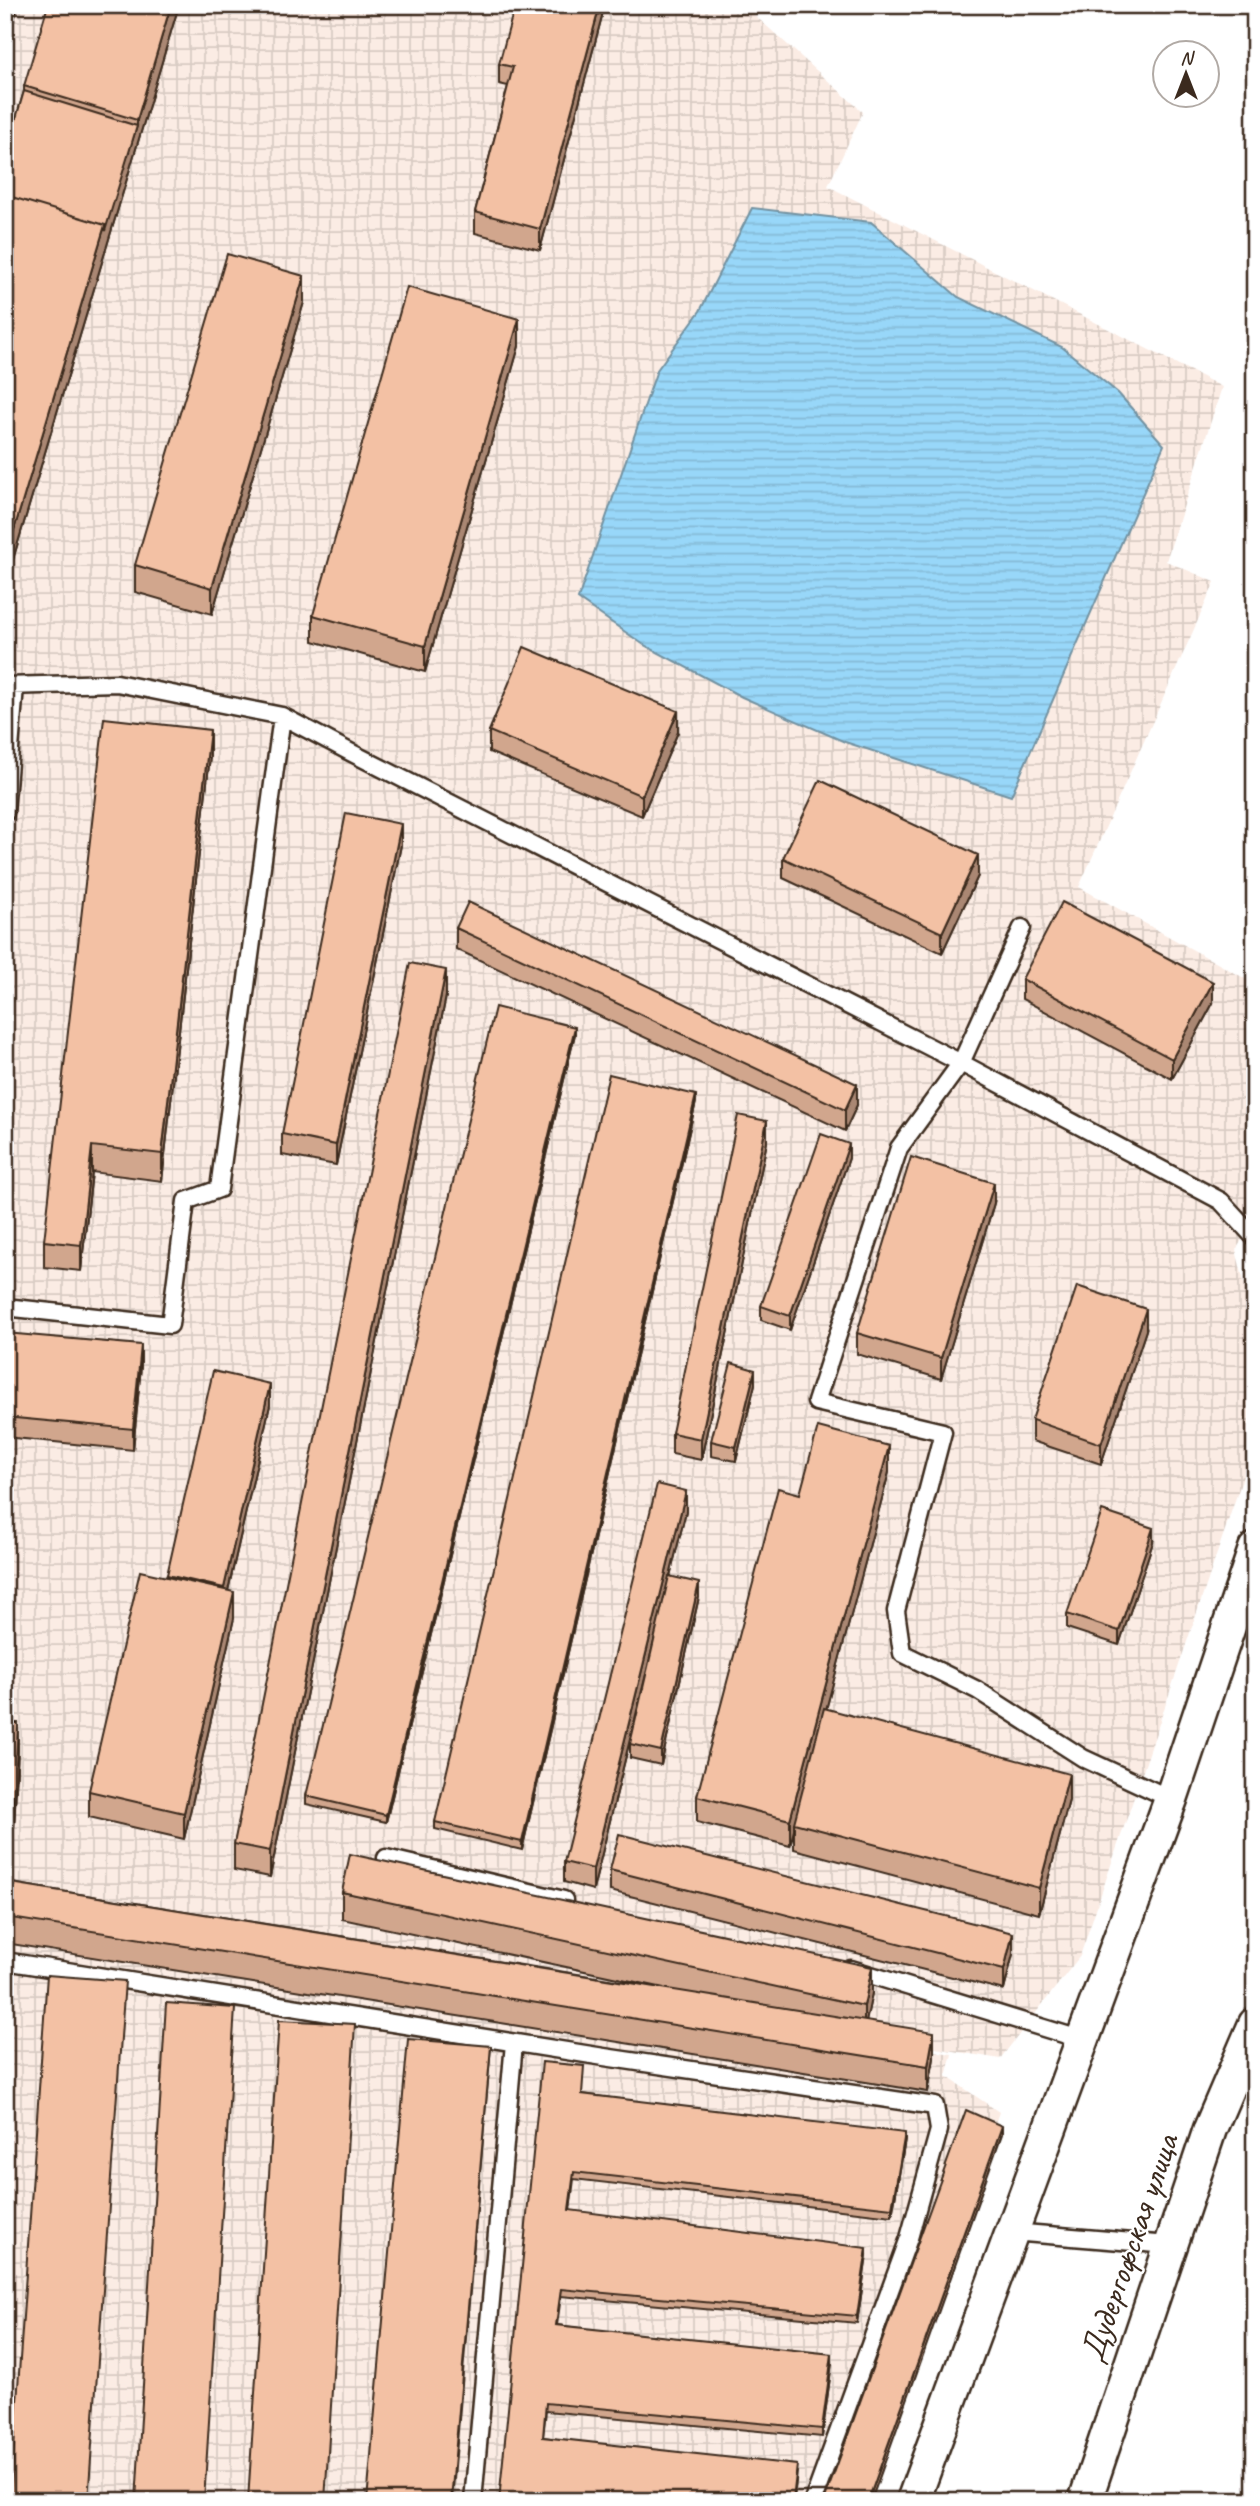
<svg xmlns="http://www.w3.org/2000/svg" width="1260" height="2506" font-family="Caveat,sans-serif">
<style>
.industrial{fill:url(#industrial-grid)}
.water{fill:url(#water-rules);stroke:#7392a1;stroke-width:2}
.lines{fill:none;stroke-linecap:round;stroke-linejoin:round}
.service-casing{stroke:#3b2a1e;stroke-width:21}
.minor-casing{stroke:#3b2a1e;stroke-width:37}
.service{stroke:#fff;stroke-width:16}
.minor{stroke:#fff;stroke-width:32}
.wall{fill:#d1a68d;stroke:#3b2a1e;stroke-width:2}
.shaded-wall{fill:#aa8773;stroke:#3b2a1e;stroke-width:2}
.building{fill:#f3c1a4;stroke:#3b2a1e;stroke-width:2}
.labels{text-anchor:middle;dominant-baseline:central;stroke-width:5;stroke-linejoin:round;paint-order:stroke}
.street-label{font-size:35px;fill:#3b2a1e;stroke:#fff}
</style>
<defs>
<pattern id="industrial-grid" width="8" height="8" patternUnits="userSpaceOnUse" patternTransform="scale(1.75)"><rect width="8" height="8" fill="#fbece4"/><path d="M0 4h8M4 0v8" fill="none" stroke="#d8cbc3"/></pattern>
<pattern id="water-rules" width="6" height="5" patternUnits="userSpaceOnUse" patternTransform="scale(1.75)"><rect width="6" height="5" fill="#98d7f9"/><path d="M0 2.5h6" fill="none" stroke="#84b9d5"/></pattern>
</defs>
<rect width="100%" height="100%" fill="#fff"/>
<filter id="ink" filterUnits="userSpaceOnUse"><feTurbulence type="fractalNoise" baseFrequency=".0143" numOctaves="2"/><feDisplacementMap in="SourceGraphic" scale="14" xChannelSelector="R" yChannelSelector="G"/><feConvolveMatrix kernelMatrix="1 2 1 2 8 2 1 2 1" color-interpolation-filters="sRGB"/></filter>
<g filter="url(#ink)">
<path class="industrial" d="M5,5H743L863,112L828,186L1222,387L1166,561L1215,582L1079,887L1255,984V1218L1236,1250L1255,1326V1422L1242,1480L1080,1956L1000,2059L270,1935L5,1894Z
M5,1897L244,1933L952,2054L946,2076L999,2112L864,2501H5Z"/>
<path class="water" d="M752,208L871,222L958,297L1062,347L1118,393L1164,445L1011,796L845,742L742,697L644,645L578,599L657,370L700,311Z"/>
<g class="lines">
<g class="service-casing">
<path id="service" d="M5,686L117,683L282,716L350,752L961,1063L1221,1201L1255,1238
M5,813L15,686
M1022,928L961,1063L899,1148L816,1402L943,1432L896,1611L902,1653L977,1690L1083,1758L1171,1799
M5,1307L170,1325L186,1201L219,1189L282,716
M386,1858L564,1900
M5,1961L604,2057L935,2106L939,2130L909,2238L813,2501
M851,1969L1083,2040
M1012,2232L1169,2245
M473,2501L514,2043"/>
</g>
<g class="minor-casing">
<path id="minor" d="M913,2501L1171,1799L1255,1549
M1085,2501L1210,2129L1255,2024"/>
</g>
<use href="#service" class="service"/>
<use href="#minor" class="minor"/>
</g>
<path class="wall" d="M179,5L5,586V156L24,91V86Z
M602,5V16L540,250L475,233V212L508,86L499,84V64Z
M304,302L212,614L135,592V565Z
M519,346L425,672L313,641V615Z
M489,731L678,732L642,816L489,752Z
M210,756L162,1181L92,1172L81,1271L44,1267V1241Z
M401,845L336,1165L282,1155V1134Z
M783,858L978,876L942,953L783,878Z
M456,928L857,1105L845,1131L456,949Z
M1022,979L1213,1003L1172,1079L1022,999Z
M446,996L270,1877L234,1870V1844Z
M575,1034L386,1822L306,1804V1796Z
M696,1102L522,1850L435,1829V1822Z
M767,1142L701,1460L672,1454V1433Z
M849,1158L790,1330L761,1320V1306Z
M994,1203L941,1379L857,1354V1333Z
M1146,1330L1101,1464L1032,1441V1420Z
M5,1333L141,1366L133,1450L5,1437Z
M755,1384L736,1461L711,1456V1441Z
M270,1405L228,1591L234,1618L184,1839L89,1817V1791L167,1575Z
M889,1472L826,1709L1069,1800L1039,1914L794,1849V1830L790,1846L697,1822V1796Z
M686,1511L670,1576L699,1597L661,1765L630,1758V1744L649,1662L593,1890L564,1882V1862Z
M1153,1542L1119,1645L1067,1628V1614Z
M5,1723L18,1749L14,1826H5Z
M610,1870L1013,1954L1004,1990L610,1891Z
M5,1882L664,1988L342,1919V1892L872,1993L866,2021L934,2058L928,2092L5,1943Z
M582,2094L905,2140L892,2216L574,2179L570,2211L867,2255L857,2323L561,2296L557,2325L832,2362L822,2437L546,2411L543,2437L797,2472L794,2501H499Z"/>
<path class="shaded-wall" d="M16,5H19L5,45V37Z
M171,5H179L5,586V560L105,225L137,126V120Z
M600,5H602V16L540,250V229Z
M304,276V302L212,614V588Z
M519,319V346L425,672V646Z
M678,711V732L642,816V796Z
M210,730V756L162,1181V1154Z
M401,824V845L336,1165V1145Z
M978,855V876L942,953V933Z
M446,970V996L270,1877V1851Z
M1213,982V1003L1172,1079V1059Z
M575,1027V1034L386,1822V1815Z
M857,1084V1105L845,1131V1110Z
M696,1095V1102L522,1850V1842Z
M767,1121V1142L701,1460V1439Z
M849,1144V1158L790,1330V1316Z
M92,1146V1172L81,1271V1245Z
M994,1183V1203L941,1379V1358Z
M1146,1309V1330L1101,1464V1444Z
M141,1345V1366L133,1450V1429Z
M755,1370V1384L736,1461V1447Z
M270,1384V1405L224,1608V1588Z
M889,1446V1472L796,1823H794V1830L790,1846V1820Z
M686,1491V1511L593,1890V1869Z
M1153,1528V1542L1119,1645V1631Z
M699,1583V1597L661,1765V1751Z
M234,1592V1618L184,1839V1813Z
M18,1723V1749L14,1826V1800Z
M1069,1774V1800L1039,1914V1888Z
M1013,1933V1954L1004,1990V1970Z
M872,1967V1993L864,2032V2006Z
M934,2032V2058L928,2092V2066Z
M491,2046L452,2501H451Z
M1002,2126V2134L871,2501H868Z
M905,2133V2140L892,2216V2208Z
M867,2248V2255L857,2323V2316Z
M832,2354V2362L822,2437V2429Z"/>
<path class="building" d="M5,5H16L5,37Z
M48,5H171L137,120L24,86Z
M515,5H600L540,229L475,212L513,67L499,64Z
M24,91L137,126L105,231V225L5,195V156Z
M5,195L105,225L5,560Z
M227,254L304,276L212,588L135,565Z
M407,287L519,319L425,646L313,615Z
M524,647L678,711L642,796L489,731Z
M104,718L210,730L162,1154L92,1146L81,1245L44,1241Z
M820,780L978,855L942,933L783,858Z
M346,813L401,824L336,1145L282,1134Z
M468,902L857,1084L845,1110L456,928Z
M1062,902L1213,982L1172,1059L1022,979Z
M410,963L446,970L270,1851L234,1844Z
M495,1007L575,1027L386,1815L306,1796Z
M609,1074L696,1095L522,1842L435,1822Z
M738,1115L767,1121L701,1439L672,1433Z
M821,1134L849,1144L790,1316L761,1306Z
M911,1157L994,1183L941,1358L857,1333Z
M1077,1286L1146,1309L1101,1444L1032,1420Z
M5,1333L141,1345L133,1429L5,1417Z
M731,1363L755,1370L736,1447L711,1441Z
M213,1371L270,1384L224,1588L167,1575Z
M818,1427L889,1446L790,1820L697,1796L778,1488L800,1494Z
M657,1484L686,1491L593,1869L564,1862Z
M1102,1511L1153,1528L1119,1631L1067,1614Z
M140,1571L234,1592L184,1813L89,1791Z
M669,1576L699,1583L661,1751L630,1744Z
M824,1708L1069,1774L1039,1888L794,1823Z
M5,1723H18L14,1800H5Z
M619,1834L1013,1933L1004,1970L610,1870Z
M350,1854L872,1967L864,2006L342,1892Z
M5,1882L934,2032L928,2066L5,1917Z
M5,1972H8L5,2019Z
M47,1975L125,1981L88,2501H10Z
M166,2003L235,2008L204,2501H136Z
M279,2020L355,2024L325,2501H248Z
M408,2039L491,2046L451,2501H367Z
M542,2062L584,2066L582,2094L905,2133L892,2208L574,2172L569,2210L867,2248L857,2316L561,2289L556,2325L832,2354L822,2429L546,2403L543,2437L797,2465L793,2500L499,2501Z
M966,2110L1002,2126L868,2501H824Z
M1182,2494L1200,2501H1179Z"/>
</g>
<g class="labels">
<g class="street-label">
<text transform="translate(1129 2248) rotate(-71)">Дудергофская улица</text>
</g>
</g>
<rect width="1260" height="2506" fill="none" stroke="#fff" stroke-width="28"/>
<rect x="14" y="14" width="1232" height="2478" fill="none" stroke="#3b2a1e" stroke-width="2.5" filter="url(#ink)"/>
<g transform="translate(1186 74)"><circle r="33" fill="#ffffff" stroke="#b1aaa5" stroke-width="2"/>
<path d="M0-5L12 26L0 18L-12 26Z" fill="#3b2a1e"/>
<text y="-10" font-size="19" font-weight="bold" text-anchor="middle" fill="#3b2a1e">N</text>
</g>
</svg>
